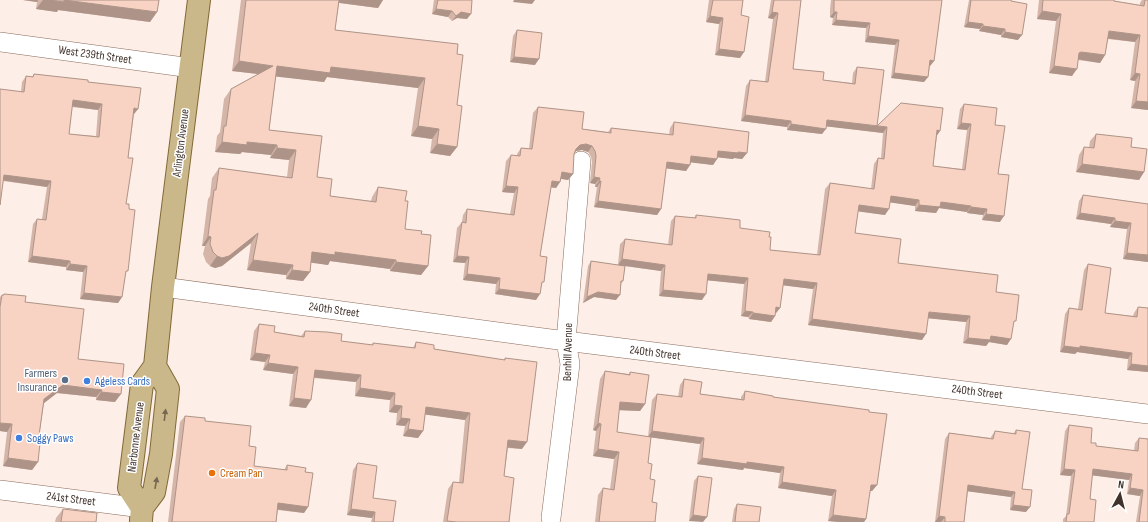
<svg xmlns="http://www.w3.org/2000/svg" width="1148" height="522" font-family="'Sofia Sans Condensed',sans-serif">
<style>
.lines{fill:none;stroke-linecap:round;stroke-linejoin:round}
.minor-casing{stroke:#8b6b5c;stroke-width:20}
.major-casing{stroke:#826a36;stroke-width:24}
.minor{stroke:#fff;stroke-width:19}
.major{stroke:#cab88a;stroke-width:22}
.wall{fill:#d5b5a8;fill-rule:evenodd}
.shaded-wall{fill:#ae9488}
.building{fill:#f8d3c3;stroke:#ae9488;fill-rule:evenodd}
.oneway{fill:#776751}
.service-dot{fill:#5c6f8a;stroke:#fff;stroke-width:1.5}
.shop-dot{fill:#3f7fe0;stroke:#fff;stroke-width:1.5}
.food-dot{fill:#e8710a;stroke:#fff;stroke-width:1.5}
.labels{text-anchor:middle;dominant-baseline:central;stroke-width:3;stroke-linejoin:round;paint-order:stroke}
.street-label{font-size:12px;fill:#40312b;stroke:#fff}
.service-label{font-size:12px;fill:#4e5e75;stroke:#fff;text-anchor:end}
.shop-label{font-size:12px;fill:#366cbe;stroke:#fff;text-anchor:start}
.food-label{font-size:12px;fill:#c56008;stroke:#fff;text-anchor:start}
</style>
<rect width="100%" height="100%" fill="#fdeee7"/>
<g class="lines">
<g class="minor-casing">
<path id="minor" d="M0,42L191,68
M163,287L566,341L1148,414
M0,490L142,508
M551,518L570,364L566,341L581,161"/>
</g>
<g class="major-casing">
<path id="major" d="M142,508L129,488L142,384L155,366L163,287L199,0
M141,520L142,508L154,492L161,454L168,389L155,366"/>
</g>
<use href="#minor" class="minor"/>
<use href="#major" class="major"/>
</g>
<path class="wall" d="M23,0H159L157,12L150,22L58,10L57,12L36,9L37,2Z
M241,0H383L378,8L339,3L335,30L457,54V147L450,156L430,153L432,139L411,136L418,88L327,77L324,82L276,76L269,130L322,136L317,177L330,196L371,201L372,197L378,187L405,201V229L421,234L428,266L421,275L390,271V269L330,261L328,265L311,262L310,272L303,281L286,279V275L247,270L251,243L222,266L215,268L210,266L206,262L203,254L205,246H202L208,199L210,196L212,178L219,168L287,177L289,160L270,158L271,155L242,152L240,154L215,152L217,136L220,132L224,99L231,89L258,74L232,71Z
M432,0H472L467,19L457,18L452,21L448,17L432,14L434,0Z
M709,0H743L741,15L740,58L715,55L719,24L706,22Z
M771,0H801L793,69L823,80L852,83L853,73L857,67L877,126L937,136L933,166L962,169L967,130L957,129L960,109L964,104L995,125L998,174L1000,222L982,220L983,215L967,213V212L939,208L936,213L915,211V206L890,202L885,215L858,211L855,233L898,263L996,292L1013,326L1007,345L989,342L986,346L963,343L966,322L928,318L922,340L808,325L813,289L783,285L780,308L776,313H775V316L771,322L749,319L748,317L741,316L744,284L707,280L702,300L659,296L661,271L625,266L623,281L621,284L616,300L594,297L583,303L588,266L591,261L618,265L620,244L625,239L668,245L671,221L675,216L694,218L696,215L769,237L770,250L817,255L825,189L830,183L871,189L874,164L878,158H881L883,133L826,126L822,134L787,130V127L741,121L746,86L750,80L765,82L773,19L768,18Z
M831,0H942L934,61L930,66L928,77L924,82L891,78L895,45L865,42L866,28L832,25L833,18L830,17V10Z
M969,0H1011L1018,40L1001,37V35L979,31L980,29L964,27Z
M1039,0H1114V1L1140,5V3L1142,0H1148V110L1131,108L1135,81L1130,80L1135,42L1108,39L1105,55L1100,63L1078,60L1072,76L1049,73L1056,21L1037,19Z
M517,30L535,65L510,62L513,36Z
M34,74L88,82L138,109L134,114L128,158L126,204L129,209L125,275L122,297L118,303L80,299L83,272L66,270V267L28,262L33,224L37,219H42L47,187L3,181L0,89L21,92L22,82L26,76L32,77ZM72,107L98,110L96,136L69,134Z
M538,107L582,129L608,132L611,128L669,135L670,128L674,122L747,153L742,159L734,158L733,159L718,157L717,159L713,165L691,162L690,165L686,171L666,168L661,209L657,215L594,207L597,187H595V184L590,183L592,162L591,157L588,152L582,150L576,151L574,154L573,174L568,180L561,179L560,182L556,188L551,187L540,256L542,284L536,300L495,294L496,284L463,280L465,263L453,262L457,228L462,222L463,215L467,209L510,214L514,193L502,192L506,161L511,155L517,156V154L521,148L529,149L533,113Z
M1096,134L1131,147L1144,172L1139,180L1076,172L1079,155L1084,147L1089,148L1090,141Z
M1083,195L1148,204V262L1123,259L1127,229L1110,227L1111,224L1076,219L1079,201Z
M1088,264L1105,313L1133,316L1134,313L1138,307L1148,308V372L1127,370L1128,359L1077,352L1075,354L1060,352L1065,314L1069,308L1078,309L1084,270Z
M4,294L25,302L78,359L115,402L96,400V397L57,393L44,403L38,443V462L32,470L3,466L7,432L0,431V297L2,295H3Z
M259,324L274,332L301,336L305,331L341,341L372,345L373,343L413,348L416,342L434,349L504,360L505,358L522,449L508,448L504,476L509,522H443L448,489L453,482L459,483L465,420L425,414L423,431L418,438L403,436L405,426L396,425L397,413L389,412L390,400L355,396L356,382L314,378L306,408L289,406L293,374L263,370L265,362L250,360L254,331Z
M605,371L629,374L630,372L645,404L640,411L619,410L617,432L648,463L650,479L655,522H595L598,495L603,488L610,489L614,459L593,456L596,431L593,430L600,379Z
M684,379L700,394L741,399V397L745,391L773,397L869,412L877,485L872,491H870L866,519L864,522H839L828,521L832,496L778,488L780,473L744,468L743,470L697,464L700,444L648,437L652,400L657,394L678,397L680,385Z
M185,416L205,421L249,446L254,466L284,470L287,465L305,472L308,507L304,513L278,510L276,522H168L180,422Z
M1069,425L1096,446L1134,451L1135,443L1139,438L1148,522H1136L1140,496L1127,494L1129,480L1092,475L1090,499L1094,522H1063V519L1066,516L1071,476L1060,475L1065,431Z
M1016,430L1022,489L1026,512L1010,510L1011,497L968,491L964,522H935L945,439L949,433L991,438V437L995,431L1013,434Z
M357,464L373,498L393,522H371L372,518L347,515L353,470Z
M698,476L707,517L689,521L694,481Z
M737,504L759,522H732L734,509Z
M63,509L96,522H55L56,518Z"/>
<path class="shaded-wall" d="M23,0H38L37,2Z
M43,0H64L157,12L150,22L58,10L57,12L36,9Z
M335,0H383L378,8L333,2Z
M514,0H535L532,4L513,2Z
M436,9L452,11L448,17L432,14Z
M1042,11L1061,14L1056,21L1037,19Z
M461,12L471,14L467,19L457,18L452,21L456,16Z
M772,12L778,13L773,19L768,18Z
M834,12H837L833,18L830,17Z
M710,16L723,18L719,24L706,22Z
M836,20L870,23L866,28L832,25Z
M968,22L983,24L980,29L964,27Z
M983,26L1005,29L1001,35L979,31Z
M1109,31L1140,35L1135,42L1104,38Z
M1005,32L1022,35L1018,40L1001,37Z
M868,36L899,40L895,45L865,42Z
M719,49L744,52L740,58L715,55Z
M1081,52L1105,55L1100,63L1076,59L1079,53Z
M514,57L539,59L535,65L510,62Z
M930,60L934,61L930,66H927Z
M239,61L273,66L266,75L232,71Z
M277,66L331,67L425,78L418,88L327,77L324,82L271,76Z
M1054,66L1077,69L1072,76L1049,73Z
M894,73L928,77L924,82L891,78Z
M1135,73L1140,74L1135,81L1130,80Z
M73,100L102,104L98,110L69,106Z
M1136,101L1148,102V110L1131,108Z
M134,108L138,109L134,114H130Z
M745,115L791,121L787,127L741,121Z
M827,120L887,127L883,133L823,126Z
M961,123L971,124L967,130L957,129Z
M791,124L826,129L822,134L787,130Z
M418,126L439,129L432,139L411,136Z
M937,130L940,131L936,137Z
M222,142H247L277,145L271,155L242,152L240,154L215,152Z
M437,144L457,147L450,156L430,153Z
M586,144L592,146L588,152L582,150L576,151L572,155L576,149L580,145Z
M277,148L296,150L289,160L270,158Z
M718,151L738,152L747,153L742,159L734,158L733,159L714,157Z
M691,156L717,159L713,165L687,162Z
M667,162L690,165L686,171L663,168Z
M1082,164L1144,172L1139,180L1076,172Z
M562,172L573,174L568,180L557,178Z
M4,175L51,181L47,187L0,180Z
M594,177L600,178L595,184L590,183Z
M552,181L560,182L556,188L548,187Z
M599,181H601L597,187H595Z
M506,186L518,187L514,193L502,192Z
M891,196L919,200L915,206L887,202Z
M598,201L661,209L657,215L594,207Z
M941,202L971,206L967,212L939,208L936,213L915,211L919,205Z
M859,205L889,209L885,215L855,211Z
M971,207L987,209L983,215L967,213Z
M1080,213L1115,218L1111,224L1076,219Z
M986,214L1004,216L1000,222L982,220Z
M1115,221L1131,223L1127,229L1110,227Z
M258,233L251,243L222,266L215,268L210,266L217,256Z
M208,236L211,237L205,246H202Z
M312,252H335L396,260L390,269L330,261L328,265L306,262Z
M1127,253L1148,255V262L1123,259Z
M32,256L70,261L66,267L28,262Z
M457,256L469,257L465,263L453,262Z
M622,259L665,265L661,271L618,265Z
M253,260L293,265L286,275L247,270Z
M396,262L428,266L421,275L390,271Z
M70,264L87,266L83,272L66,270Z
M292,270L310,272L303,281L286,279Z
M467,274L500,278L496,284L463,280Z
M708,274L748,278L744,284L704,280Z
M784,279L817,283L813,289L780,285Z
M499,289L540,294L536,300L495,294Z
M663,290L706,294L702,300L659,296Z
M598,292L620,295L616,300L594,297L583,303L587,297Z
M84,293L122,297L118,303L80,299Z
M776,307L780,308L776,313H772Z
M745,311L753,312L748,317L741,316Z
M929,312L970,316L966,322L925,318Z
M753,313L775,316L771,322L749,319Z
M812,319L926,334L922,340L808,325Z
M991,336L1011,339L1007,345L989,342L986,346L963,343L968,338Z
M1064,346H1080L1132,353L1128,359L1077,352L1075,354L1060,352Z
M255,353L270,355L265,362L250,360Z
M268,363L298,367L293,374L263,370Z
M1131,364L1148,366V372L1127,370Z
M315,370L361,375L356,382L310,377Z
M63,385L102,390L96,397L57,393L39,407L44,399Z
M360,388L395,393L390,400L355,396Z
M101,392L121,394L115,402L96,400Z
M294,398L311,400L306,408L289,406Z
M620,402L645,404L640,411L615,410Z
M394,405L402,406L397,413L389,412Z
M426,407L470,413L465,420L421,414Z
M401,418L410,419L405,426L396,425Z
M0,423L12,424L7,432L0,431Z
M598,423L601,424L596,431L593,430Z
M408,429L423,431L418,438L403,436Z
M652,431L704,438L700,444L648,437Z
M508,440L527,442L522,449L503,447Z
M598,449L619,452L614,459L593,456Z
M8,458L38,462L32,470L3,466Z
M702,458L747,462L784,467L780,473L744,468L743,470L697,464Z
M1064,469L1075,470L1071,476L1060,475Z
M1093,469L1132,474L1129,480L1089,475Z
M782,482L836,490L832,496L778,488Z
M871,485H877L872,491H867Z
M968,485L1015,492L1011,497L965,491Z
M1130,488L1143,490L1140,496L1127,494Z
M278,503L308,507L304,513L274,509Z
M1013,505L1030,507L1026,512L1010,510Z
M351,509L375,512L372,518L347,515Z
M693,515L707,517L703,522L689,521Z
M833,515L866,519L864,522H839L828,521Z
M939,516L945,517L941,522H935Z"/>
<path class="building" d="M49,0H159L157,12L64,0V2Z
M246,0H339L335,30L458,44L457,54L463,55L457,105L462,106L457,147L437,144L439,129L418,126L425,78L331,67L330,73L277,66L269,130L322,136L317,177L332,179L330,196L376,202L378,187L407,191L405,201H408L405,229L422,231L421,234L431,235L428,266L396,262V260L335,252V255L312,252L310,272L292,270L293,265L253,260L258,233L229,256L222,258L217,256L213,252L210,244L211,237L208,236L214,190H216L219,168L292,178L296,150L277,148V145L247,142V145L222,142L224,126H226L231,89L273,66L239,61Z
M438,0H472L471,14L461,12L456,16L452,11L436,9Z
M713,0H743L741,15L749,17L744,52L719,49L723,18L710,16Z
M774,0H801L793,69L824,72L823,80L855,84L857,67L884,70L877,126L901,103L943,108L940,131L937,130L933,166L965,170L971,124L961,123L964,104L997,108L995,125L1005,126L998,174L1009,175L1004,216L986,214L987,209L971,207V206L941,202L940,207L919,205V200L891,196L889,209L859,205L855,233L901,239L898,263L998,275L996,292L1019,295L1016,321H1014L1011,339L991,336L990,340L968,338L970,316L929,312L926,334L812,319L817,283L784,279L780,308L776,307L775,316L753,313V312L745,311L748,278L708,274L706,294L663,290L665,265L622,259L625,239L672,245L675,216L696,218V215L740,220V228L770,232L769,237H771L770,250L820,255L830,183L874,189L878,158L884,159L887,127L827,120L826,129L791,124V121L745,115L750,80L768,82L778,13L772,12Z
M834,0H942L934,61L930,60L928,77L894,73L899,40L868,36L870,23L836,20L837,12H834Z
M971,0H1011V1L1027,4L1022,35L1005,32V29L983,26V24L968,22Z
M1043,0H1114V1L1144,6L1145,0H1148V102L1136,101L1140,74L1135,73L1140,35L1109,31L1105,55L1081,52L1079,53L1077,69L1054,66L1061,14L1042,11Z
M517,30L542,33L539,59L514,57Z
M34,74L88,80V82L141,88L138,109L134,108L128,158H133L126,204H129V209L135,210L128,271H126L122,297L84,293L87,266L70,264V261L32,256L37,219L46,220L51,181L4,175L0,205V89L24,92L26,76L33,77ZM73,100L102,104L99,137L69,134Z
M538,107L584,112L582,129L611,133V128L673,135L674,122L749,132L747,153L738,152V153L718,151L717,159L691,156L690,165L667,162L661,209L598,201L601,181H599L600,178L594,177L596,156L595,151L592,146L586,144L580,145L576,149L574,154L573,174L562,172L560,182L552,181L540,256L547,257L544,282H542L540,294L499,289L500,278L467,274L469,257L457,256L462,222L466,223L467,209L514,215L518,187L506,186L511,155L520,156L521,148L532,149Z
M1096,134L1132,138L1131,147L1147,149L1144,172L1082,164L1084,147L1094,148Z
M1083,195L1148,204V255L1127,253L1131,223L1115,221V218L1080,213Z
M591,261L625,266L623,281H621L620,295L598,292L587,297Z
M1088,264L1111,268L1105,313L1137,317L1138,307L1148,308V366L1131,364L1132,353L1080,346V348L1064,346L1069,308L1082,310Z
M4,294L26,296L25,302L84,309L78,359L124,364L121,394L101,392L102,390L63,385L44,399L38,443H40L38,462L8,458L12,424L0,423V307L2,295H4Z
M259,324L275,326L274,332L304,337L305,331L327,332L342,334L341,341L373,345V343L415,348L416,342L434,345V349L505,360V358L537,362L527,442L508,440L504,476L514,478L509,522H457L447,521L453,482L463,483L470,413L426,407L423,431L408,429L410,419L401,418L402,406L394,405L395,393L360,388L361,375L315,370L311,400L294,398L298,367L268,363L270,355L255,353Z
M605,371L630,375V372L649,375L645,404L620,402L617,432L651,437L648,463L652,464L650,479L655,480L652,502L657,503L655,522H599L603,488L614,490L619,452L598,449L601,424L598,423Z
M684,379L702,382L700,394L744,400L745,391L773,396V397L869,410V412L887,414L877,485H871L866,519L833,515L836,490L782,482L784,467L747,462V464L702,458L704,438L652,431L657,394L682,397Z
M185,416L205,418V421L251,426L249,446L256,447L254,466L287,470V465L306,468L305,472L313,473L308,507L278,503L276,522H172Z
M1069,425L1092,428L1091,443H1096V446L1138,451L1139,438L1148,439V522H1139L1143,490L1130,488L1132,474L1093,469L1090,499L1096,500L1094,522H1066L1067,514H1069L1075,470L1064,469Z
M1016,430L1030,432L1022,489L1032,490L1030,507L1013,505L1015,492L968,485L964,522H945V517L939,516L949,433L993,439L995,431L1016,434Z
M358,463L377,466L373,498L396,501L393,522H374L375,512L351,509L357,464Z
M698,476L712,478L707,517L693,515Z
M737,504L761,507L759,522H735Z
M63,509L97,513L96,522H61Z"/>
<defs><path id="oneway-solid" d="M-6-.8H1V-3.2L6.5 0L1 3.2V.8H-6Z"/></defs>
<g class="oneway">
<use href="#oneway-solid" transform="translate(165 415) rotate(-83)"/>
<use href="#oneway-solid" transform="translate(156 483) rotate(-80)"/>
</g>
<circle class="service-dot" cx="65" cy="380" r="4"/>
<g class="shop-dot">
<circle cx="87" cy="381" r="4"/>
<circle cx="19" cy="438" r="4"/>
</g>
<circle class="food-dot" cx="212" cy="473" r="4"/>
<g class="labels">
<g class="street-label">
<text transform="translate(95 55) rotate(8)">West 239th Street</text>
<text transform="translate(181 143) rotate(-83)">Arlington Avenue</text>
<text transform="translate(334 310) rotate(8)">240th Street</text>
<text transform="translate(568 352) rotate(-89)">Benhill Avenue</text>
<text transform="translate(655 353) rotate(7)">240th Street</text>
<text transform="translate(977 392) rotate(7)">240th Street</text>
<text transform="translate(136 437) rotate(-83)">Narbonne Avenue</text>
<text transform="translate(71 499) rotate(7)">241st Street</text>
</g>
<g class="service-label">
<text x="57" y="373">Farmers<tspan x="57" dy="14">Insurance</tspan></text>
</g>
<g class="shop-label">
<text x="95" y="381">Ageless Cards</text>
<text x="27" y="438">Soggy Paws</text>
</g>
<g class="food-label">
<text x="220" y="473">Cream Pan</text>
</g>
</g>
<g transform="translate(1120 494) rotate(7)" stroke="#ffffff" stroke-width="3" paint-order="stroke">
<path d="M0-3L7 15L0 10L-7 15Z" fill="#40312b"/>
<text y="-6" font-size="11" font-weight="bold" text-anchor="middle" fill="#40312b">N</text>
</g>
</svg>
